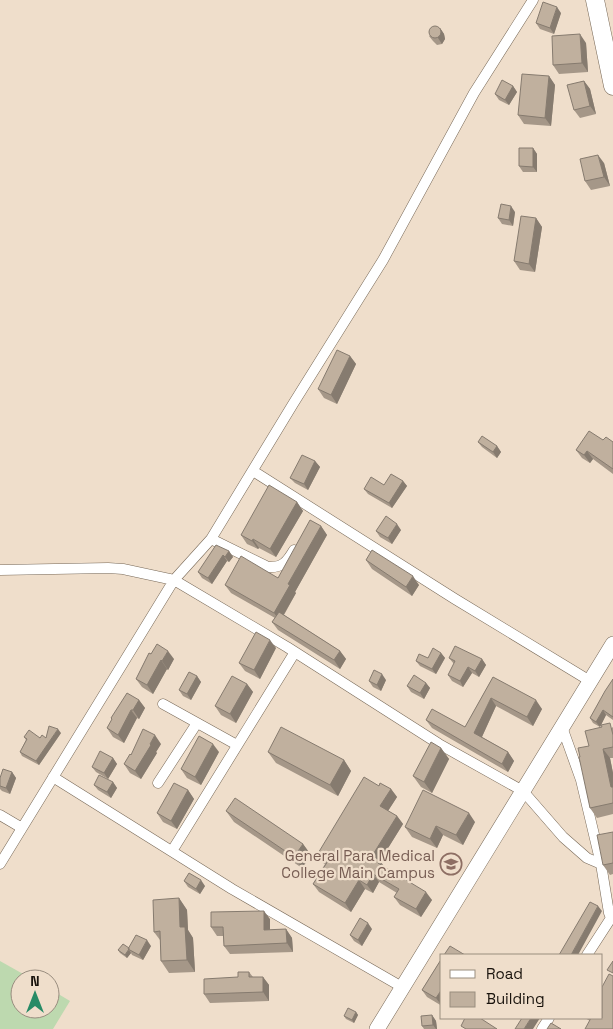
<svg xmlns="http://www.w3.org/2000/svg" width="613" height="1029" font-family="'Space Grotesk',sans-serif">
<style>
.green{fill:#bdd9af}
.lines{fill:none;stroke-linecap:round;stroke-linejoin:round}
.minor-casing{stroke:#786958;stroke-width:11}
.secondary-casing{stroke:#786958;stroke-width:16}
.trunk-casing{stroke:#786958;stroke-width:19}
.minor{stroke:#fff;stroke-width:10}
.secondary{stroke:#fff;stroke-width:15}
.trunk{stroke:#fff;stroke-width:18}
.wall{fill:#a59788}
.shaded-wall{fill:#867b6f}
.building{fill:#c0b09e;stroke:#867b6f}
.labels{text-anchor:middle;dominant-baseline:central;stroke-width:4.5;stroke-linejoin:round;paint-order:stroke}
.education-label{font-size:15px;fill:#785e54;stroke:#efdecb;text-anchor:end}
</style>
<rect width="100%" height="100%" fill="#efdecb"/>
<path class="green" d="M0,961L32,979H20V1009H50V989L70,1001L53,1029H0Z"/>
<g class="lines">
<g class="minor-casing">
<path id="minor" d="M253,471L455,599L590,681
M211,539L268,567C282,568 287,562 294,550
M0,570L108,568L123,569L174,580L287,647L439,744L523,791L563,837L587,858L601,864
M163,704L237,745
M562,727L581,780L601,864L609,913L611,918L613,919
M53,777L232,889L402,987
M158,783L197,723
M0,815L22,828
M172,851L295,652
M0,864L174,580L211,539L293,404L383,260L474,93L533,0
M587,955L611,918
M542,1029L549,1018"/>
</g>
<g class="secondary-casing">
<path id="secondary" d="M377,1029L613,644"/>
</g>
<g class="trunk-casing">
<path id="trunk" d="M595,0L613,86"/>
</g>
<use href="#minor" class="minor"/>
<use href="#secondary" class="secondary"/>
<use href="#trunk" class="trunk"/>
</g>
<path class="wall" d="M561,13L554,34L540,29L536,23Z
M440,28L444,34L445,39L442,44L437,45L433,41L429,36Z
M586,43L588,72L559,74L553,65Z
M549,76L555,85L551,126L524,124L518,115Z
M584,81L590,89L596,114L580,118L574,110Z
M513,86L517,92L509,105L499,100L495,94Z
M533,148L537,154V172H523L519,166Z
M604,163L610,186L591,190L585,181Z
M515,212L513,226L502,224L498,218Z
M536,218L542,227L535,272L520,270L514,261Z
M350,356L356,364L337,404L324,398L318,389Z
M603,440L613,442V474L593,459L590,463L582,458L576,450Z
M478,442L497,446L501,452L497,458L482,447Z
M315,461L320,467L308,490L295,483L290,478Z
M403,481L407,486L392,508L368,494L364,489Z
M297,502L303,511L276,557L259,548L258,549L247,544L241,535Z
M321,526L327,535L295,592L296,593L284,615L340,651L346,659L340,669L278,630L272,622L275,618L231,593L225,585L278,578Z
M401,530L392,544L380,537L376,531Z
M229,551L233,557L229,562L227,561L212,584L202,578L198,572Z
M366,560L419,585L412,596L372,569Z
M276,648L260,679L245,671L239,663Z
M149,653L174,659L168,670L167,669L153,694L142,687L136,679Z
M441,653L445,658L436,674L420,666L416,661L428,658Z
M449,658L482,659L486,665L479,677L472,673L463,687L452,681L448,675L454,664Z
M197,676L201,682L191,700L183,696L179,690Z
M493,677L542,709L533,726L496,706L482,737L508,752L514,761L508,772L432,728L426,720L465,727Z
M613,679V720L606,715L600,727L593,723L590,718Z
M386,680L381,691L373,687L369,681Z
M426,683L430,688L424,699L411,692L407,686Z
M247,684L253,692L236,723L221,715L215,706Z
M139,700L145,708L139,719L137,718L124,743L113,737L107,728L112,720L111,718Z
M613,727V758H610L613,773V814L597,818L590,808L580,757L589,746Z
M61,733L39,765L22,756L20,752L26,740L24,737L46,738Z
M161,744L156,752L157,753L141,779L130,773L124,764L131,755Z
M441,748L449,759L432,793L421,787L413,776Z
M219,752L201,785L187,778L181,769Z
M268,752L344,760L351,771L338,796L276,763Z
M113,758L117,764L108,779L96,772L92,767Z
M12,772L16,778L10,794L2,791L0,789V778Z
M113,782L117,788L111,798L98,790L94,785Z
M379,786L391,789L397,797L388,811L397,816L403,824L380,861L384,866L432,900L421,917L400,905L394,897L397,893L379,882L373,893L365,889L351,912L319,892L313,884L325,864L323,863L317,855Z
M188,790L194,799L177,829L163,822L157,813Z
M226,811L303,844L311,855L302,868L234,822Z
M475,822L463,845L443,835L437,848L412,837L405,827Z
M613,832V874L610,875L603,865Z
M184,881L205,886L200,894L188,887Z
M179,898L187,910L188,930L193,938L195,972L169,973L161,961L160,940L154,932Z
M270,919V930L286,929L292,938L293,952L230,954L224,946L223,936H217L211,927Z
M372,929L362,946L354,941L350,935Z
M151,946L143,960L132,955L131,953L127,958L120,953L118,950L129,948Z
M442,958V1006L427,997L422,990Z
M249,972L253,977H263L269,985V1001L210,1003L204,994Z
M356,1012L358,1015L354,1023L346,1019L344,1016Z
M432,1015L436,1021L437,1029H424L422,1026Z
M585,1018H602L590,1021Z"/>
<path class="shaded-wall" d="M557,7L561,13L554,34L550,28Z
M440,28L444,34L445,39L442,44L438,38Z
M580,34L586,43L588,72L582,63Z
M549,76L555,85L551,126L545,118Z
M584,81L590,89L596,114L590,106Z
M513,86L517,92L509,105L505,100Z
M533,148L537,154V172L533,167Z
M598,155L604,163L610,186L604,177Z
M511,206L515,212L513,226L509,220Z
M536,218L542,227L535,272L529,264Z
M350,356L356,364L337,404L331,395Z
M497,446L501,452L497,458L493,452Z
M587,451L593,459L590,463L584,455Z
M315,461L320,467L308,490L304,484Z
M403,481L407,486L392,508L389,503Z
M297,502L303,511L276,557L270,549Z
M397,524L401,530L392,544L388,538Z
M321,526L327,535L295,592L296,593L280,621L274,613L288,584Z
M253,539L259,548L258,549L252,541Z
M229,551L233,557L229,562L225,557Z
M223,555L227,561L212,584L208,578Z
M413,576L419,585L412,596L406,587Z
M270,640L276,648L260,679L254,670Z
M168,651L174,659L168,670L162,661Z
M340,651L346,659L340,669L334,660Z
M441,653L445,658L436,674L432,669Z
M482,659L486,665L479,677L475,671Z
M161,660L167,669L153,694L147,685Z
M468,667L472,673L463,687L460,681Z
M382,674L386,680L381,691L377,685Z
M197,676L201,682L191,700L187,694Z
M426,683L430,688L424,699L420,693Z
M247,684L253,692L236,723L230,714Z
M491,698L496,706L480,741L474,733Z
M139,700L145,708L139,719L133,710Z
M536,700L542,709L533,726L527,717Z
M131,710L137,718L124,743L118,735Z
M603,710L606,715L600,727L596,722Z
M58,729L61,733L39,765L36,761Z
M155,735L161,744L156,752L157,753L141,779L135,771Z
M213,744L219,752L201,785L195,777Z
M441,748L449,759L432,793L424,782Z
M603,749L610,758L613,773V789L611,787Z
M508,752L514,761L508,772L502,764Z
M113,758L117,764L108,779L104,773Z
M344,760L351,771L338,796L330,785Z
M12,772L16,778L10,794L6,788Z
M113,782L117,788L111,798L107,792Z
M391,789L397,797L386,814L380,806Z
M188,790L194,799L177,829L171,821Z
M469,813L475,822L463,845L456,835Z
M397,816L403,824L380,861L386,869L384,871L372,856Z
M436,826L443,835L437,848L430,839Z
M303,844L311,855L302,868L294,857Z
M373,874L379,882L373,893L367,885Z
M201,880L205,886L200,894L196,889Z
M359,880L365,889L351,912L345,903Z
M426,892L432,900L421,917L416,909Z
M179,898L187,910L188,930L193,938L195,972L187,960L180,927Z
M598,906L602,911L578,955H571Z
M264,911L270,919V939L264,930Z
M368,923L372,929L362,946L358,940Z
M286,929L292,938L293,952L287,943Z
M147,940L151,946L143,960L139,955Z
M129,950L131,953L127,958L125,955Z
M263,977L269,985V1001L263,992Z
M442,989V1006L436,998Z
M356,1012L358,1015L354,1023L352,1020Z
M432,1015L436,1021L437,1029H436L433,1025Z
M531,1018H540L533,1029H524Z"/>
<path class="building" d="M543,2L557,7L550,28L536,23Z
M429 32a6 6 0 1 1 12 0a6 6 0 1 1-12 0Z
M580,34L582,63L553,65L552,36Z
M522,74L549,76L545,118L518,115Z
M502,80L513,86L505,100L495,94Z
M584,81L590,106L574,110L567,85Z
M519,148H533V167L519,166Z
M598,155L604,177L585,181L580,159Z
M501,204L511,206L509,220L498,218Z
M521,216L536,218L529,264L514,261Z
M337,350L350,356L331,395L318,389Z
M589,431L603,440L606,437L613,442V469L587,451L584,455L576,450Z
M482,436L497,446L493,452L478,442Z
M302,455L315,461L304,484L290,478Z
M391,474L403,481L389,503L364,489L371,477L384,485Z
M269,485L297,502L270,549L253,539L252,541L241,535Z
M386,516L397,524L388,538L376,531Z
M310,520L321,526L288,584L290,585L274,613L225,585L241,556L278,578Z
M216,545L229,551L225,557L223,555L208,578L198,572Z
M372,550L413,576L406,587L366,560Z
M279,612L340,651L334,660L272,622Z
M256,632L270,640L254,670L239,663Z
M157,644L168,651L162,661L161,660L147,685L136,679L149,653L151,654Z
M455,646L482,659L475,671L468,667L460,681L448,675L455,661L449,658Z
M433,648L441,653L432,669L416,661L419,654L428,658Z
M374,670L382,674L377,685L369,681Z
M189,672L197,676L187,694L179,690Z
M414,675L426,683L420,693L407,686Z
M232,676L247,684L230,714L215,706Z
M493,677L536,700L527,717L491,698L474,733L508,752L502,764L426,720L432,709L465,727Z
M613,679V717L603,710L596,722L590,718L605,691Z
M127,693L139,700L133,710H131L118,735L107,728L112,719L111,718Z
M610,723L613,735V747L603,749L611,787H613V803L590,808L579,757H580L578,748L589,746L585,731L602,727L601,725Z
M49,726L58,729L36,761L20,752L27,739L24,737L29,730L40,738L42,735L46,738Z
M281,727L344,760L330,785L268,752Z
M143,729L155,735L150,744L151,745L135,771L124,764L130,754L131,755Z
M199,736L213,744L195,777L181,769Z
M431,742L441,748L424,782L413,776Z
M100,751L113,758L104,773L92,767Z
M3,769L12,772L6,788L0,786V778Z
M99,775L113,782L107,792L94,785Z
M364,777L379,786L380,783L391,789L380,806L397,816L372,856L380,860L378,863L426,892L416,909L394,897L399,889L373,874L367,885L359,880L345,903L313,884L328,861L317,855Z
M174,783L188,790L171,821L157,813Z
M423,790L469,813L456,835L436,826L430,839L405,827Z
M235,798L303,844L294,857L226,811Z
M613,832V863L603,865L597,835Z
M189,873L201,880L196,889L184,881Z
M179,898L180,927H185L187,960L161,961L160,931L154,932L153,900Z
M590,902L598,906L571,955H559Z
M264,911V930L286,929L287,943L224,946L223,927H211V912Z
M360,918L368,923L358,940L350,935Z
M136,935L147,940L139,955L128,949Z
M123,944L129,948V949L125,955L118,950Z
M450,946L465,955H444Z
M442,958V989L436,998L422,990Z
M613,961V973L607,970Z
M238,972H249V977H263V992L204,994V979L238,977Z
M609,974L613,976V1029H585L591,1018H590H602V987Z
M348,1008L356,1012L352,1020L344,1016Z
M432,1015L433,1025L422,1026L421,1016Z
M465,1018H480L497,1029H466L461,1026Z
M522,1018H531L524,1029H515Z
M551,1023L561,1029H547Z"/>
<defs>
<g id="university-ring" transform="scale(1.125)"><circle r="9.5" fill="#efdecb" stroke="#8d6e63" stroke-width="1.5"/><path d="M0-5L7-2L0 1L-7-2ZM-4 1L0 2.5L4 1V4Q0 6-4 4Z" fill="#8d6e63"/></g>
</defs>
<g fill-rule="evenodd">
<use href="#university-ring" x="451" y="864"/>
</g>
<g class="labels">
<g class="education-label">
<text x="435" y="855">General Para Medical<tspan x="435" dy="17">College Main Campus</tspan></text>
</g>
</g>
<rect x="440" y="954" width="162" height="65" fill="#efdecb" stroke="#998d7f"/>
<rect x="450" y="970" width="25" height="8" fill="#ffffff" stroke="#998d7f"/>
<text x="486" y="979" font-size="15" fill="#19130d">Road</text>
<rect x="450" y="992" width="25" height="15" fill="#c0b09e" stroke="#998d7f"/>
<text x="486" y="1004" font-size="15" fill="#19130d">Building</text>
<g transform="translate(35 994)"><circle r="24" fill="#efdecb" stroke="#998d7f"/>
<path d="M0-4L9 19L0 12L-9 19Z" fill="#278b66"/>
<text y="-8" font-size="14" font-weight="bold" text-anchor="middle" fill="#19130d">N</text>
</g>
</svg>
